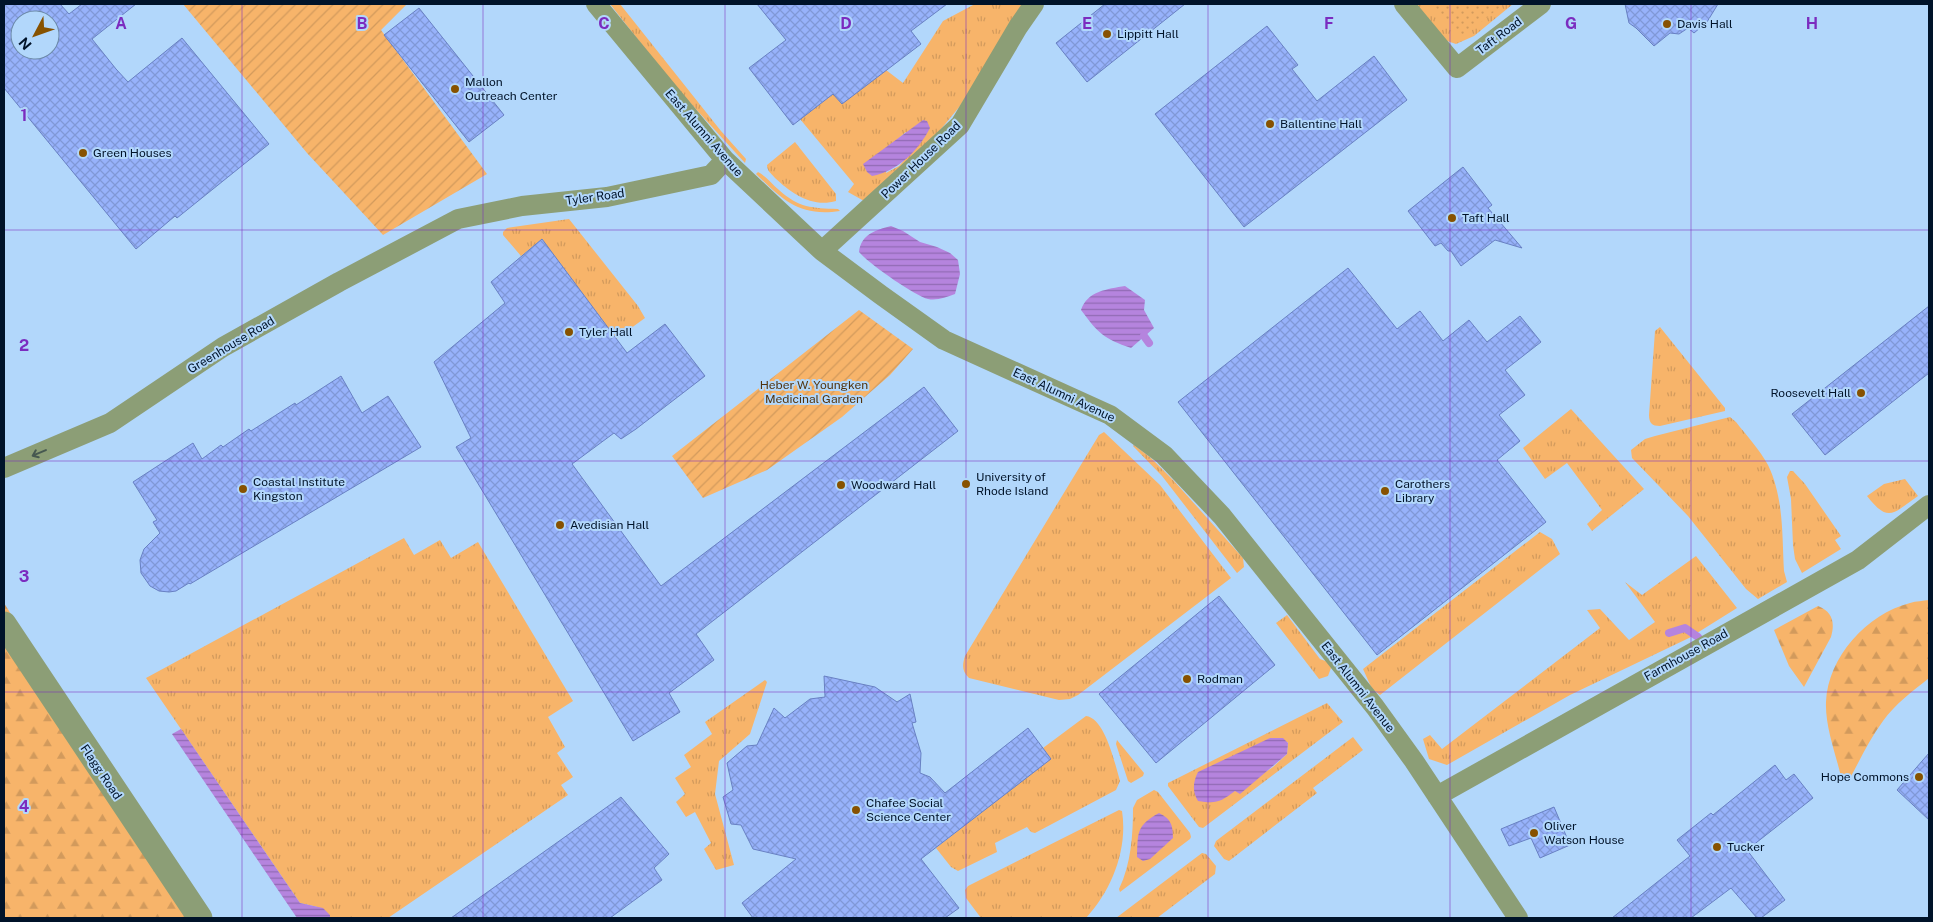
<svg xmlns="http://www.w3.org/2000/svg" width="1933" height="922" font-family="'Public Sans',sans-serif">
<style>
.grass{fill:url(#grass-tufts);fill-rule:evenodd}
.forest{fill:url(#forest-firs)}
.park{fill:url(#park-dots)}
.garden{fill:url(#garden-furrows)}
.water{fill:url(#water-rules)}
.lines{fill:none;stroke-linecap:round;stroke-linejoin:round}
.stream{stroke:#b584de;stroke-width:8}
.building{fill:url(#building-cross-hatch);stroke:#6880c3;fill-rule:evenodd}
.minor{stroke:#8c9e76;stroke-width:20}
.tertiary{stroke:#8c9e76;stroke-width:25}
.oneway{stroke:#465850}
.grid{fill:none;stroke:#7b2cbf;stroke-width:1;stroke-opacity:0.55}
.poi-dot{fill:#875200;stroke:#b2d7fb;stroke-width:2}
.labels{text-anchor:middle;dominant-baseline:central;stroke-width:4;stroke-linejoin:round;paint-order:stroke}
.poi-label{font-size:12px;fill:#001329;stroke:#b2d7fb;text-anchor:start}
.street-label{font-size:12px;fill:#001329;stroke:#b2d7fb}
.park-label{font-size:12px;fill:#52340e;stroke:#b2d7fb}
.grid-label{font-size:16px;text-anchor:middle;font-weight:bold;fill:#7b2cbf;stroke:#b2d7fb;stroke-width:4;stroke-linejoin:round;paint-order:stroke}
</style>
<defs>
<pattern id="grass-tufts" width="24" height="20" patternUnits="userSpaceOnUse" patternTransform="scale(1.25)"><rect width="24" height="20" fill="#f7b46a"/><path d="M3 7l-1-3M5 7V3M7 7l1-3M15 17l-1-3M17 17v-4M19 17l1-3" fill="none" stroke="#d29a5c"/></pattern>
<pattern id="forest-firs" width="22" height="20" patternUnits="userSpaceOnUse" patternTransform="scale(1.25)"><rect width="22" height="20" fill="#f7b46a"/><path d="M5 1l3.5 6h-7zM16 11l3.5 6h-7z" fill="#d29a5c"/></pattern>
<pattern id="park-dots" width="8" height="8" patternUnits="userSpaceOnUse" patternTransform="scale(1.25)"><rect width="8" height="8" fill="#f7b46a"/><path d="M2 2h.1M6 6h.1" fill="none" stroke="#d29a5c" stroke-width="1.8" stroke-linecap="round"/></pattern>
<pattern id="garden-furrows" width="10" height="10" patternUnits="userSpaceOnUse" patternTransform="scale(1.25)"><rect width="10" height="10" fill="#f7b46a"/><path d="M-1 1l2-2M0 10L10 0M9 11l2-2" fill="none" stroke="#d29a5c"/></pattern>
<pattern id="water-rules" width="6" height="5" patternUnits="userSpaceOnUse" patternTransform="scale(1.25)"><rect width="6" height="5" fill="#b584de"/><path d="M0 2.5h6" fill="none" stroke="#916bb4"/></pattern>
<pattern id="building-cross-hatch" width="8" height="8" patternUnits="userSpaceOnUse" patternTransform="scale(1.25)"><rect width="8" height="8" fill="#97b2fb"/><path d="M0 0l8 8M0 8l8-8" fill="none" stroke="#8098d7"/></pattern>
</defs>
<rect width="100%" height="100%" fill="#b2d7fb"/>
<path class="grass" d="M610,4H620L721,131L746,159L745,163L672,83Z
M975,4H1023L960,106L932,140L864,201L848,192L854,184L800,119L833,94L886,70L903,83L943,21ZM906,132L913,150L899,166L886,173L888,147Z
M1416,4H1513L1474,36L1456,44L1444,40Z
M795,142L836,194V201C812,208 791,193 775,178C771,173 767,171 767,165Z
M758,172C766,176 772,184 779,190C799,208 812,208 838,209L840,211C799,217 783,200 756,174Z
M569,219L638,306L645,318L616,339L542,239L521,256L503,235V232L507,228Z
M1660,327L1725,408V411L1660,426C1652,426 1649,423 1649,415L1655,331Z
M1571,409L1644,489L1592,531L1587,524L1602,510L1567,463L1545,479L1523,448Z
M1730,417L1736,422C1746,435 1760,450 1768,465C1784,498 1782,536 1784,571L1787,582L1758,599L1746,589L1688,516L1632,458L1631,450L1645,439L1655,436Z
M1104,432L1160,485L1231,578L1078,695L1070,699L1059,700L969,678C962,671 962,666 965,656L1099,435Z
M1134,445L1151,458L1174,481L1243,558L1244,567L1237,573L1162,476L1133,446Z
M1790,471H1793L1805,484L1841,536L1835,540L1841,549L1802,573L1795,559L1793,545L1791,499L1787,477Z
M1905,479L1918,496C1893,513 1889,524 1867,496L1884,484Z
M1540,532L1552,539L1560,554L1380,695L1372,689L1363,669Z
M404,538L414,555L440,540L451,558L478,542L573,701L548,717L565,747L557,753L573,777L561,785L568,795L388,918H330C326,906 312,906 300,903L146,678Z
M1696,556L1737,608L1689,638L1570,695L1447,765L1429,759L1423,739L1430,735L1442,749L1600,628L1587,610L1600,609L1629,640L1655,622L1625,582L1642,595Z
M1287,615L1320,659L1328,662L1331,668L1328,676L1319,679L1276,623Z
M765,680L767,682L750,734L719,761L715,794L734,865L716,870L704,849L711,843L695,812L686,817L676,802L685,794L675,778L691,767L684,755L712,734L705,722Z
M1327,703L1343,722L1203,828L1199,827L1168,786V783ZM1288,742L1287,754L1273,767L1235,791Z
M1086,716C1105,718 1115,764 1120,781L1116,790L1035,833L1031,832L1027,827L995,843L997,852L958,871L951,867L936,848L1050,758L1043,748Z
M1353,737L1363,750L1313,788L1317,793L1229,861L1224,859L1214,846L1216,841Z
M1117,740L1144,773L1143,776L1131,783L1128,781L1116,744Z
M1154,790L1158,792L1190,833L1191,837L1190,839L1120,892L1119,889C1131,864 1133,835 1133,808L1137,800Z
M1119,810L1122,811C1128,849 1112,890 1086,918H981L966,898L965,890L968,886Z
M1202,853L1206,854L1216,866L1215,874L1157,918H1116Z"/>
<path class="forest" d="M1929,600V678C1913,691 1895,704 1883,721C1869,740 1860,760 1849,780H1844L1841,777C1836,754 1825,727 1826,702C1828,657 1867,614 1910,603C1916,601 1923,601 1929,600Z
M4,603L116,782L209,918H4Z
M1818,606C1833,612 1835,623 1831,637L1804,687L1789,666L1774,630Z"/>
<path class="park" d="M1433,4H1504L1461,38Z"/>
<path class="garden" d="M183,4H407L381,30L487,174L383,235L307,153Z
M859,310L913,349L890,375L842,417L767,470L703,498L672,456Z"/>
<path class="water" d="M923,120L927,121L930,128C918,151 898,171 872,176L867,172L863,164Z
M891,226L903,231L920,242L937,247L950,253L958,260L960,274L955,294C946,297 937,301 928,299C915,296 868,263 859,252C861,234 876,230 891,226Z
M1125,286L1145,300L1144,310L1154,328L1131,348C1104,339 1098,333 1081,310C1087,291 1108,289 1125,286Z
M181,729L300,903L323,908L330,915V918H297L172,734Z
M1270,738H1283L1288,743L1287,754L1240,794L1235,791C1220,802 1217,804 1198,801C1192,791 1193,782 1198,772Z
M1159,813C1171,819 1173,825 1173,838L1150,859L1143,861L1137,857C1138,832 1136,826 1159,813Z"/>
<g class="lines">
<path class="stream" d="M1144,336L1149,343
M1669,633L1685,628L1698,637"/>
</g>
<path class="building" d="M4,4H60L69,14L82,4H136L92,39L116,69L128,82L182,38L269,144L177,218L175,216L136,249L4,88ZM20,20H50V50H20Z
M757,4H947L911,31L921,44L842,104L833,94L793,125L749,68L786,40Z
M1105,4H1185L1087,82L1056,43Z
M1625,4H1718L1707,22L1694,33L1688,28L1679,34L1670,33L1654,46L1636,28L1629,23Z
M419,8L504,115L469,142L384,35Z
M1267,26L1298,65L1292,69L1317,101L1374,56L1407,100L1244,227L1155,114Z
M1463,167L1492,205L1488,208L1522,248L1495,240L1461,266L1451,251H1448L1441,243L1435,246L1408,211Z
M542,239L627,353L665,324L705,376L636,429L621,439L614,433L572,464L661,586L924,387L958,431L696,634L714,660L669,693L680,712L633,741L456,447L471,438L434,362L505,303L491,282Z
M1348,268L1397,329L1420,311L1443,341L1469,320L1487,342L1520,316L1541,342L1505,370L1525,395L1499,415L1520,441L1497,460L1546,522L1377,655L1178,402Z
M1929,306V373L1825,455L1792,414Z
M341,376L362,413L388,396L421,447L190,584L189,583L176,591L169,592L159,591L150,586L141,573L140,560L144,549L160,533L153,522L157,520L133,482L193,443L202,459L221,445L223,447L249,429L251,431L295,403L296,405Z
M1219,596L1275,665L1156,763L1099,694Z
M824,676L875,687L897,702L910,694L916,722L912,723L921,753L920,773L930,777L945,793L1028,728L1051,759L921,859L959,908L945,918H753L742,903L796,859L753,849L741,825L731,824L723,797L733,790L727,763L747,746L757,745L774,708L785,718L810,699L825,697Z
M1929,753V820L1897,790Z
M1775,765L1786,780L1794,774L1813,798L1747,850L1785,900L1761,918H1757L1731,888L1691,918H1612L1690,856L1677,840L1711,813L1713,815Z
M621,797L669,854L654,868L662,880L610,918H451Z
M1554,807L1570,845L1540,858L1531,838L1509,846L1501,829Z"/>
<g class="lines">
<path class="minor" d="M596,4L725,160L822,251L881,295L944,340L1110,415L1164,455L1222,516L1375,707L1414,761L1518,918
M1404,4L1457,68L1541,4
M822,251L960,125L1018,27L1034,4
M4,468L110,423L223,347L339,282L458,219L522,206L607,197L711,175L725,160
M1437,796L1858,560L1929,505"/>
<path class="tertiary" d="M4,624L200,918"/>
</g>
<defs><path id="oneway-shaft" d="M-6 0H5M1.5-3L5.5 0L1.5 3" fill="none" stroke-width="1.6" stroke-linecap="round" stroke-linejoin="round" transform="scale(1.25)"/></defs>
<use class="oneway" href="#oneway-shaft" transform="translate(39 453) rotate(157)"/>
<path class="grid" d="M242,4V918M483,4V918M725,4V918M966,4V918M1208,4V918M1450,4V918M1691,4V918M4,230H1929M4,461H1929M4,692H1929"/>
<g class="poi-dot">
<circle cx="1667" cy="24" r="5"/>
<circle cx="1107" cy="34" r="5"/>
<circle cx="455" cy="89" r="5"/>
<circle cx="1270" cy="124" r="5"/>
<circle cx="83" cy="153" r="5"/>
<circle cx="1452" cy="218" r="5"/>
<circle cx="569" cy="332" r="5"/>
<circle cx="1861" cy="393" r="5"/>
<circle cx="966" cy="484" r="5"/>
<circle cx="841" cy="485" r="5"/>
<circle cx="243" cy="489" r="5"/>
<circle cx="1385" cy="491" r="5"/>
<circle cx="560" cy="525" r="5"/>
<circle cx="1187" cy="679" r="5"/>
<circle cx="1919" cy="777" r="5"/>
<circle cx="856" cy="810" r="5"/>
<circle cx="1534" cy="833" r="5"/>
<circle cx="1717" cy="847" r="5"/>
</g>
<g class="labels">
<g class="poi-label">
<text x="1677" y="24">Davis Hall</text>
<text x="1117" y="34">Lippitt Hall</text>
<text x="465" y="82">Mallon<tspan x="465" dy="14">Outreach Center</tspan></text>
<text x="1280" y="124">Ballentine Hall</text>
<text x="93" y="153">Green Houses</text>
<text x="1462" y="218">Taft Hall</text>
<text x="579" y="332">Tyler Hall</text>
<text x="1851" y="393" text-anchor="end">Roosevelt Hall</text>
<text x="976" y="477">University of<tspan x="976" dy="14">Rhode Island</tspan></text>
<text x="253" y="482">Coastal Institute<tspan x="253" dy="14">Kingston</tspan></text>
<text x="1395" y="484">Carothers<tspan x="1395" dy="14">Library</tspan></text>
<text x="851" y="485">Woodward Hall</text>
<text x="570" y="525">Avedisian Hall</text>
<text x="1197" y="679">Rodman</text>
<text x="1909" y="777" text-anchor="end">Hope Commons</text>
<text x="866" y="803">Chafee Social<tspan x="866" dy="14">Science Center</tspan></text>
<text x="1544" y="826">Oliver<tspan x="1544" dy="14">Watson House</tspan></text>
<text x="1727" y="847">Tucker</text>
</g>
<g class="street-label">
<text transform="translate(1499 36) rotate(-37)">Taft Road</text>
<text transform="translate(704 133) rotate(49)">East Alumni Avenue</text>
<text transform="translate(921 160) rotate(-44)">Power House Road</text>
<text transform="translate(595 197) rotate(-8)">Tyler Road</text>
<text transform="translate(231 345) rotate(-31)">Greenhouse Road</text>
<text transform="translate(1064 395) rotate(25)">East Alumni Avenue</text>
<text transform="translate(1686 655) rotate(-29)">Farmhouse Road</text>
<text transform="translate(1358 687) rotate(52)">East Alumni Avenue</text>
<text transform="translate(101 772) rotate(56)">Flagg Road</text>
</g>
<g class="park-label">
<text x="814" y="385">Heber W. Youngken<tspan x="814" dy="14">Medicinal Garden</tspan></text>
</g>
</g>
<g class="grid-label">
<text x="121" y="29">A</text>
<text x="362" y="29">B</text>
<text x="604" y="29">C</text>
<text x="846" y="29">D</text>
<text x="1087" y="29">E</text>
<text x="1329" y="29">F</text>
<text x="1571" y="29">G</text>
<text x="1812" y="29">H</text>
<text x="24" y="121">1</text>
<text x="24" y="351">2</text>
<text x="24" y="582">3</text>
<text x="24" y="812">4</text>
</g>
<rect width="1933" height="922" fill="none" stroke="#001329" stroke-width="10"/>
<g transform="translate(35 35) rotate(229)"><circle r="24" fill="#b2d7fb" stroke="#6b89a7"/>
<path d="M0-4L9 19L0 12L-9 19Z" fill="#875200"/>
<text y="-8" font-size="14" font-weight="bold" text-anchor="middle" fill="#001329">N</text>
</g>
</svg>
